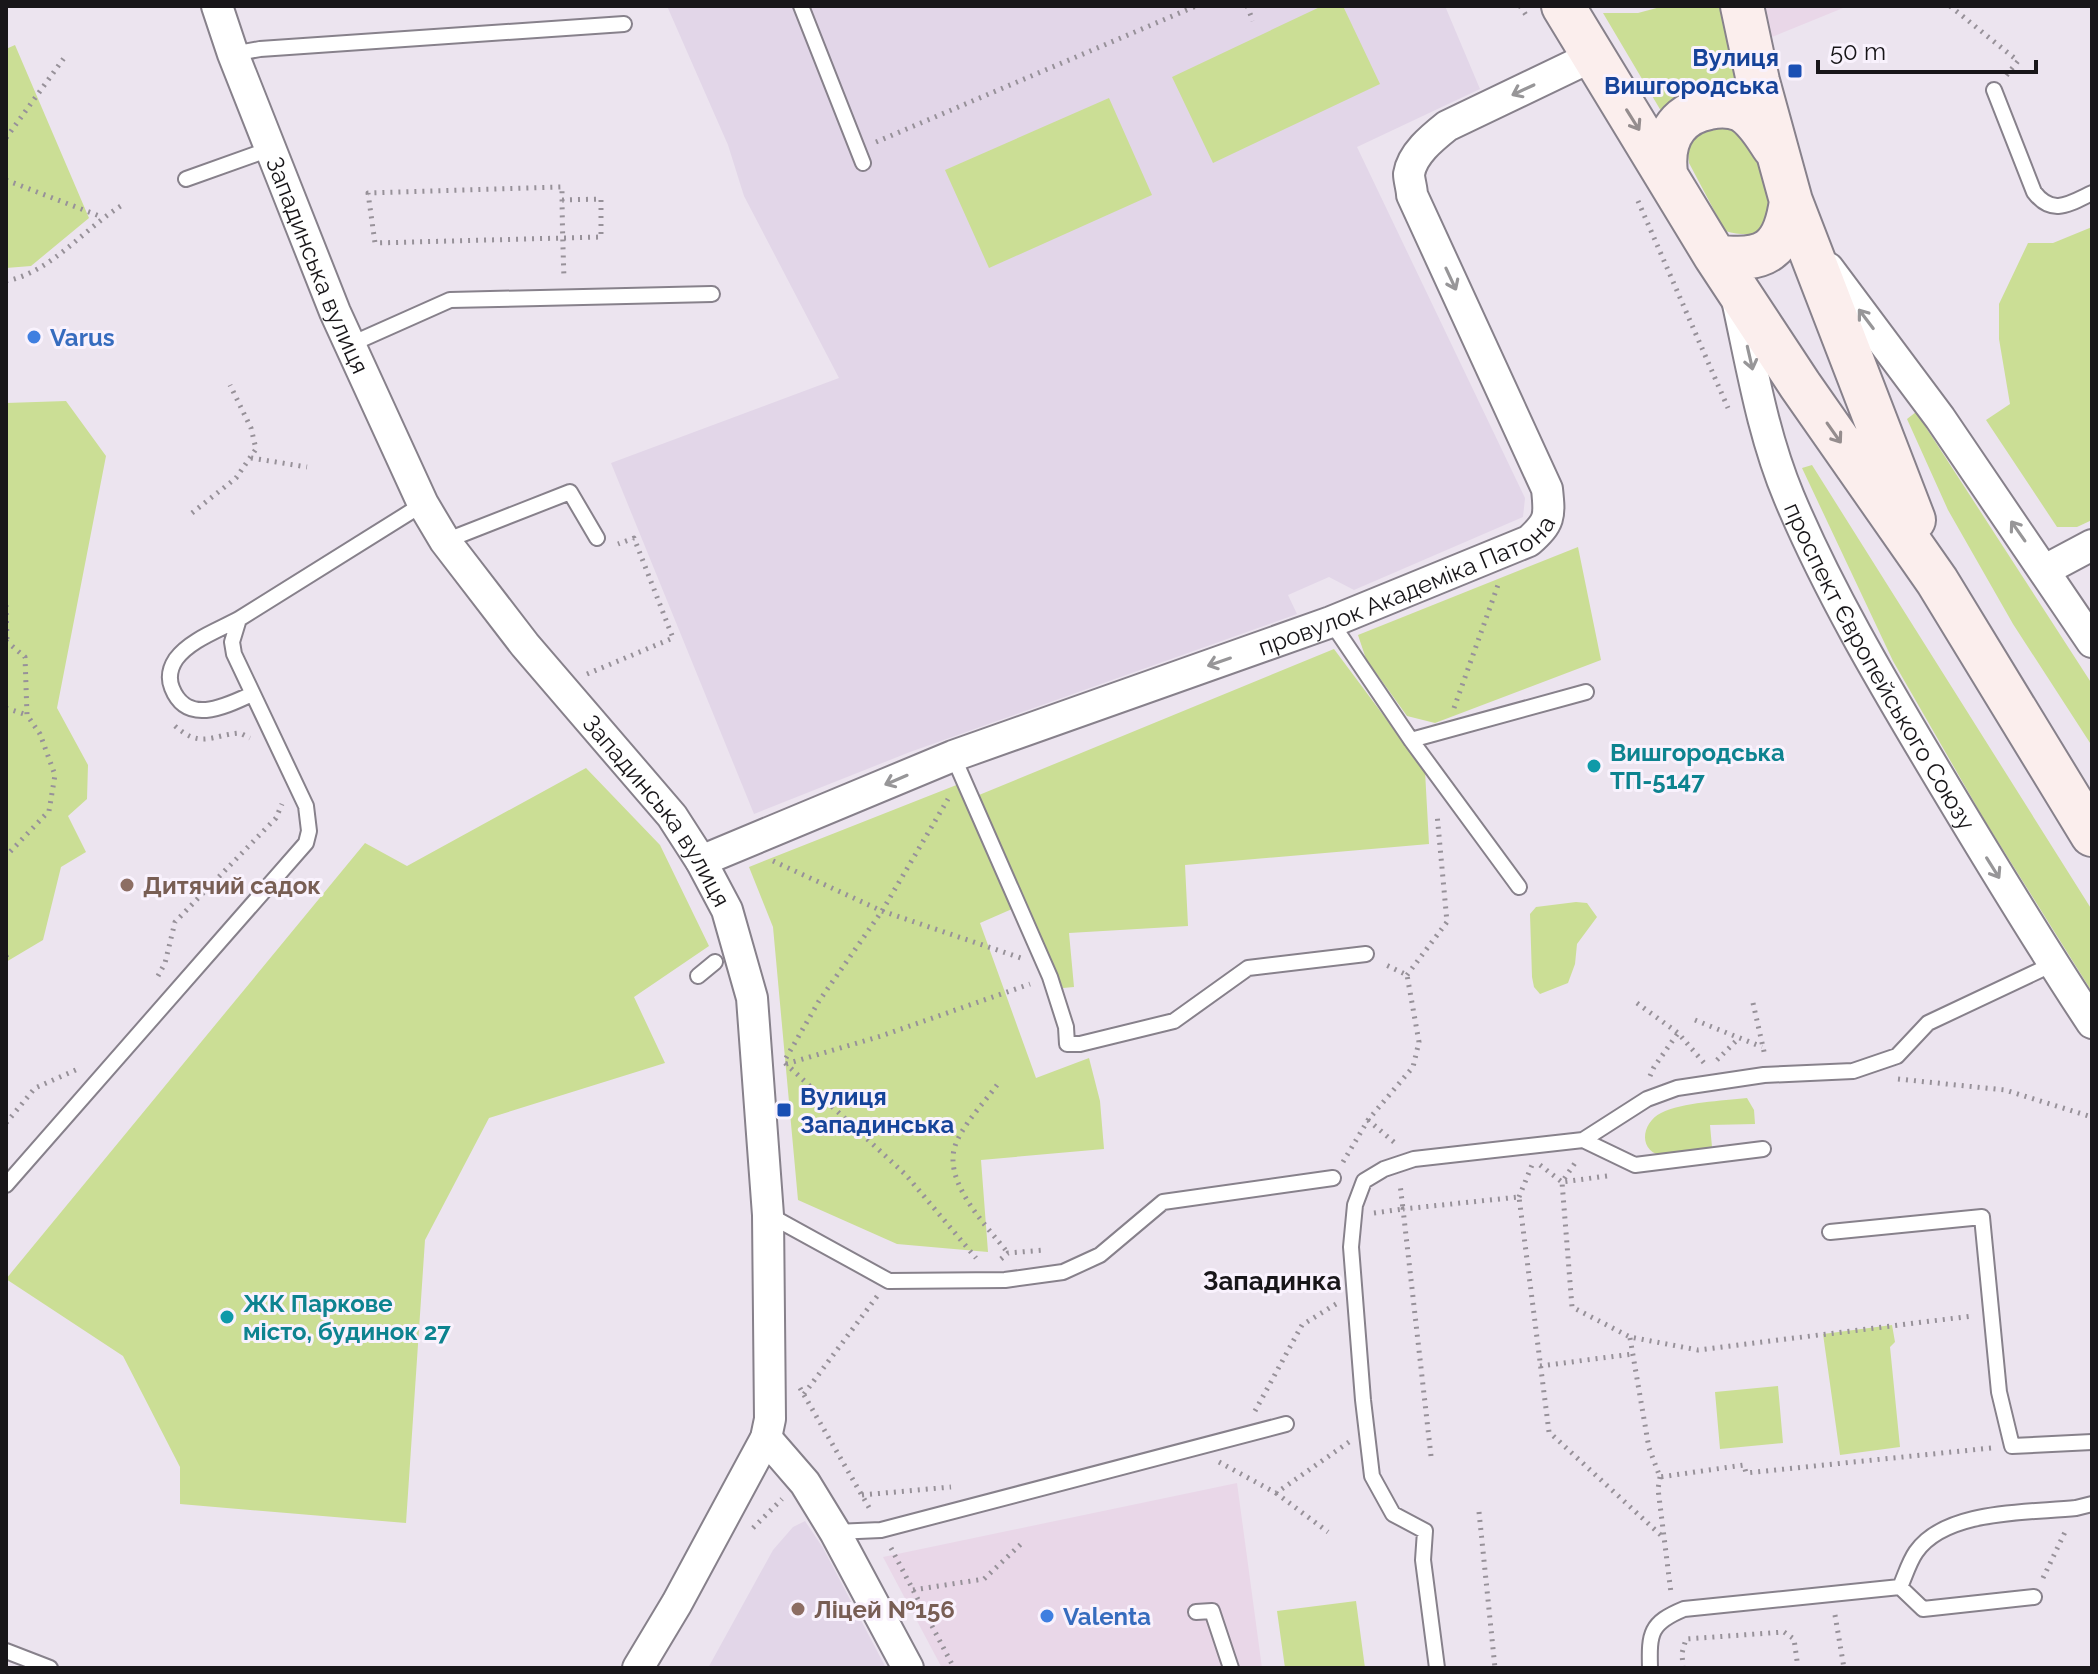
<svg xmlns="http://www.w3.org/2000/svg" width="2098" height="1674" font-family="Raleway,sans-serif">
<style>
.commercial{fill:#e9d7e8}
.built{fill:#e2d6e8}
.green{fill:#cbde95}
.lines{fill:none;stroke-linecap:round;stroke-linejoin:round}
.lane-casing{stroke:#87818b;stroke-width:18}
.street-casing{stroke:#87818b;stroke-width:34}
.secondary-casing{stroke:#87818b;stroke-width:46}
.path{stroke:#979199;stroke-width:5;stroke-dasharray:2 6;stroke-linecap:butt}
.lane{stroke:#fff;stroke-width:14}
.street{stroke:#fff;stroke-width:30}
.secondary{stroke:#fbeeed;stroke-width:42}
.oneway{stroke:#979698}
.oneway2{stroke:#958d8e}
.transit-dot{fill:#1a4fb4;stroke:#f9f2fd;stroke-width:3}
.shop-dot{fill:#3f7fe0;stroke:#f9f2fd;stroke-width:3}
.culture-dot{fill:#0f9aa8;stroke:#f9f2fd;stroke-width:3}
.education-dot{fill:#8d6e63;stroke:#f9f2fd;stroke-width:3}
.labels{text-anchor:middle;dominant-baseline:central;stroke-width:6;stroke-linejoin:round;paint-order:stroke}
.transit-label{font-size:24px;font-weight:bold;fill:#164399;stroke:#f9f2fd;text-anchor:end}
.street-label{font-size:24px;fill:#181619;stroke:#f9f2fd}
.shop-label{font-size:24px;font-weight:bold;fill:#366cbe;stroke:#f9f2fd;text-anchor:start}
.culture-label{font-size:24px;font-weight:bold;fill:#0d838f;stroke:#f9f2fd;text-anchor:start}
.education-label{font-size:24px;font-weight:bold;fill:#785e54;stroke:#f9f2fd;text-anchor:start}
.neighbourhood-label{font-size:26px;font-weight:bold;fill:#181619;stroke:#f9f2fd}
</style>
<rect width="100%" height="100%" fill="#ece4ef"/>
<path class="commercial" d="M1759,6H1848L1767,39Z
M1237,1483L1262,1668H942L883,1557Z"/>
<path class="built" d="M667,6H1445L1480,89L1357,147L1525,498L1523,517L1354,590L1329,577L1288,595L1297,614L910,752L754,814L611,463L839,378L744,196L728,145Z
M805,1521L823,1548L886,1668H708L773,1550L793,1527Z"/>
<path class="green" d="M1322,6H1343L1380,84L1213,163L1172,77Z
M1664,6H1723L1744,87C1703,76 1690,80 1664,116L1603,13H1638Z
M15,45L89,218L31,266L6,268V49Z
M1109,98L1152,195L989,268L945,170Z
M1715,117L1757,137C1767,173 1798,251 1725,231L1689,163L1687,140Z
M2092,227V520L2077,527H2057L1986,420L2010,404L1999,339V304L2028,243H2053Z
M66,401L106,456L57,708L88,765L87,799L68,816L86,852L61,867L43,940L6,962V403Z
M1916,412L2092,684V746L2013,624L1948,510L1907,419Z
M1812,465L2092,910V992L1985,821L1893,661L1802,468Z
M1578,547L1601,660L1435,723L1407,716L1366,659L1358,635Z
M1334,649L1425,771L1429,844L1185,865L1188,926L1069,933L1074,987L1063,988L979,795Z
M586,768L660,845L709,946L634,997L665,1063L489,1118L425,1240L406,1523L180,1504V1467L123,1356L6,1279L365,843L407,866Z
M959,784L1012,909L980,923L1036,1078L1089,1058L1100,1101L1104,1149L981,1160L988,1252L897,1244L798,1200L773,927L749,867Z
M1576,902L1587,903L1597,917L1577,944L1575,964L1568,983L1540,994L1534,987L1532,977L1530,914L1536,907Z
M1747,1098L1754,1110L1755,1124L1710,1125L1712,1147L1708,1150C1695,1152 1678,1157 1665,1156C1637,1153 1641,1123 1661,1113C1683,1102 1722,1101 1747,1098Z
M1892,1325L1895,1342L1890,1347L1900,1447L1840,1455L1823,1334Z
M1778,1386L1783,1443L1720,1449L1715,1392Z
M1356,1601L1365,1668H1285L1277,1611Z"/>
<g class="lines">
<g class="lane-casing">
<path id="lane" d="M801,6L863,163
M233,54L260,49L624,24
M1994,90L2034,192C2052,216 2069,204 2092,193
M186,179L270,149
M349,345L450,300L712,294
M445,541L570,492L597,538
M239,619C219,630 190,640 176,659C170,668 168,678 172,688C187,726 226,706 252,694
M1331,622L1411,740L1519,887
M1411,740L1586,692
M953,756L1050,977L1066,1027L1067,1044H1080L1174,1021L1248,968L1366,954
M698,976L715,962
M1583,1140L1635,1165L1763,1149
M6,1185L306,843L309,831L306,806L234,654L232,642L239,619L423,504
M769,1215L889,1281L1005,1280L1063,1272L1100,1255L1163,1202L1333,1178
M1830,1232L1982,1217L1999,1392L2012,1446L2092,1442
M835,1532L881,1530L1286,1424
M1900,1587L1923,1609L2034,1597
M1196,1612L1212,1611L1231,1668
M6,1651L50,1668
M1437,1668L1423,1560L1425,1531L1393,1514L1372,1476L1363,1400L1351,1247L1355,1205L1364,1181L1384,1169L1414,1159L1583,1140L1647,1099L1677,1088L1764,1075L1853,1071L1897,1056L1928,1023L2053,964
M1650,1668C1649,1633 1650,1623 1684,1609L1900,1587C1905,1576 1909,1562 1916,1552C1946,1509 2029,1513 2076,1508L2092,1504"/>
</g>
<g class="street-casing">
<g id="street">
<path id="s1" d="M217,6L233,54L335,312L423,504L445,541L525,645L672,816L701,861L727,910L752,998L768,1215L770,1419L766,1438L677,1603L638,1668"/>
<path d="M1828,268L1940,418L2092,642"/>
<path id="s2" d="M1738,304C1752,368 1763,435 1789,497C1828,590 1880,678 1932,765C1984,852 2036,938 2092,1023"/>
<path d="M2045,570L2092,545"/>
<path id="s3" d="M701,861L953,756L1331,622L1529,541C1550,522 1550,517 1547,489L1412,195C1412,189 1409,180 1409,174C1412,154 1432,138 1447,126L1593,56"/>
<path d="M766,1438L805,1483L835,1532L908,1668"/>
</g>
</g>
<g class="secondary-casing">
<path id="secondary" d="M1563,6L1715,256L1800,385L1937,581L2092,835
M1742,6L1758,81L1791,201L1914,520
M1666,173C1662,141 1675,114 1709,108C1719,106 1731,106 1741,110C1756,118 1765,135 1774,148
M1715,256C1765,263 1784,251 1791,201"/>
</g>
<path class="path" d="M1247,6L1253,21
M1520,6L1528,18
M1950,6L2018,61L2006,76
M6,138L64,58
M876,142L1196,6
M6,180L102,217
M562,200L601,199V237L375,243L368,193L562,187C562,218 563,249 564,279
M1638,201L1728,408
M6,281C52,272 84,228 124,204
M251,458L307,467
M192,513L236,478L256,449L251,428L230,385
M6,605L7,640
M6,641L25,657L27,715L40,734L55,775L49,811L6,856
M587,674L673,638L634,538L618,544
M6,708L27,715
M1454,708L1498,585
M175,726C201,749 211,735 240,733L250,738
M773,861L882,911L1021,958
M6,956L9,961
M1407,975L1447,922L1437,814
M158,976L165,963L175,922L276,818L282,804
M1637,1003L1678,1033L1705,1064
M1753,1003L1765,1056
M1695,1020L1762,1047
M786,1058L819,1001L882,911L948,799
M1717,1060L1739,1038
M785,1063L906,1175L976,1258
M786,1064L881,1036L1030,984
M1650,1076L1654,1067L1678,1033
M1898,1079L2005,1090L2092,1117
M997,1085C984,1103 966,1121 957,1141C939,1179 986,1225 1008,1253
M1368,1120L1395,1143
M6,1123L35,1088L78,1069
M1343,1162L1368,1120L1413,1067L1419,1042L1407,975L1384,964
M1540,1165L1562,1182L1575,1163
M1607,1176L1562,1182L1572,1307L1630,1337L1698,1350L1972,1316
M1519,1197L1532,1165
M1374,1213L1403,1209L1400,1184
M1001,1259L1008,1253L1045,1250
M1630,1338L1649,1448L1660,1477L1744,1465L1746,1473L1991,1448
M1540,1366L1633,1354
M800,1388L871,1511
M804,1394L878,1295
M1255,1411L1302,1325L1336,1304
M1431,1456L1403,1209L1519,1197L1549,1432L1665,1539
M1219,1462L1276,1493L1349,1442
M1660,1477L1658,1489L1671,1593
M1276,1493L1328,1532
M862,1495L951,1487
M1479,1512L1495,1668
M753,1528L782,1499
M891,1548L954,1668
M2043,1578L2066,1530
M913,1590L984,1579L1021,1544
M1835,1615L1844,1668
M1683,1668L1682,1653L1686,1639L1784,1632L1794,1639L1798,1668"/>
<use href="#lane" class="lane"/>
<use href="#street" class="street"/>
<use href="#secondary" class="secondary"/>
</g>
<defs><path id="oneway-shaft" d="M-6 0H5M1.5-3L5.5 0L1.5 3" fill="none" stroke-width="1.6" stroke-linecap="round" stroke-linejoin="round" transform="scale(2)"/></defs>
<g class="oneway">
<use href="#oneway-shaft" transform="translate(1523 90) rotate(155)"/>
<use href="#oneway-shaft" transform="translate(1451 279) rotate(65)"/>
<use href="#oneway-shaft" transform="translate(1866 319) rotate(-127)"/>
<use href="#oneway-shaft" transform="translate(1750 358) rotate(77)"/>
<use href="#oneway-shaft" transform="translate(2018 531) rotate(-125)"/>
<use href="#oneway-shaft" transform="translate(1219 662) rotate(161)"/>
<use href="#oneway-shaft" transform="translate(896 780) rotate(157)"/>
<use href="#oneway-shaft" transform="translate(1993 868) rotate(58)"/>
</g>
<g class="oneway2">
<use href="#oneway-shaft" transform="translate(1633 120) rotate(58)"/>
<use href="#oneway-shaft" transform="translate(1834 433) rotate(55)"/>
</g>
<g class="transit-dot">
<rect x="1787" y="63" width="16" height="16" rx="4"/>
<rect x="776" y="1102" width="16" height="16" rx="4"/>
</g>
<g class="shop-dot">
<circle cx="34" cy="337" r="8"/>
<circle cx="1047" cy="1616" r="8"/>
</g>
<g class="culture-dot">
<circle cx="1594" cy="766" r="8"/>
<circle cx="227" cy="1317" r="8"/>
</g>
<g class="education-dot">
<circle cx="127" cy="885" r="8"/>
<circle cx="798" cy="1609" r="8"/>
</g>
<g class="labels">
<g class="transit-label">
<text x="1779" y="57">Вулиця<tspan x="1779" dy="28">Вишгородська</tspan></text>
<text x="800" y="1096" text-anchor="start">Вулиця<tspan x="800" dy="28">Западинська</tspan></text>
</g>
<g class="street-label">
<text stroke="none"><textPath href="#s1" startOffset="278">Западинська вулиця</textPath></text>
<text stroke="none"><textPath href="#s3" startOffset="758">провулок Академіка Патона</textPath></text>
<text stroke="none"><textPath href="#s2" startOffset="392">проспект Європейського Союзу</textPath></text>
<text stroke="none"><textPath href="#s1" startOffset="926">Западинська вулиця</textPath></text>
</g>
<g class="shop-label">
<text x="50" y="337">Varus</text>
<text x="1063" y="1616">Valenta</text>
</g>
<g class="culture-label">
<text x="1610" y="752">Вишгородська<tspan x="1610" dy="28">ТП-5147</tspan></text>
<text x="243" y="1303">ЖК Паркове<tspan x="243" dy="28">місто, будинок 27</tspan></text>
</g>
<g class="education-label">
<text x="143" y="885">Дитячий садок</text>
<text x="814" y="1609">Ліцей №156</text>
</g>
<g class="neighbourhood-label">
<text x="1272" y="1281">Западинка</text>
</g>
</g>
<rect width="2098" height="1674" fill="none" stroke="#181619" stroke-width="16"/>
<path d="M1818 60v12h218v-12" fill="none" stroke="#181619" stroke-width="4"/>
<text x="1830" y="60" font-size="24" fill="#181619" stroke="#f9f2fd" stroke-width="6" paint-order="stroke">50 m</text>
</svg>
